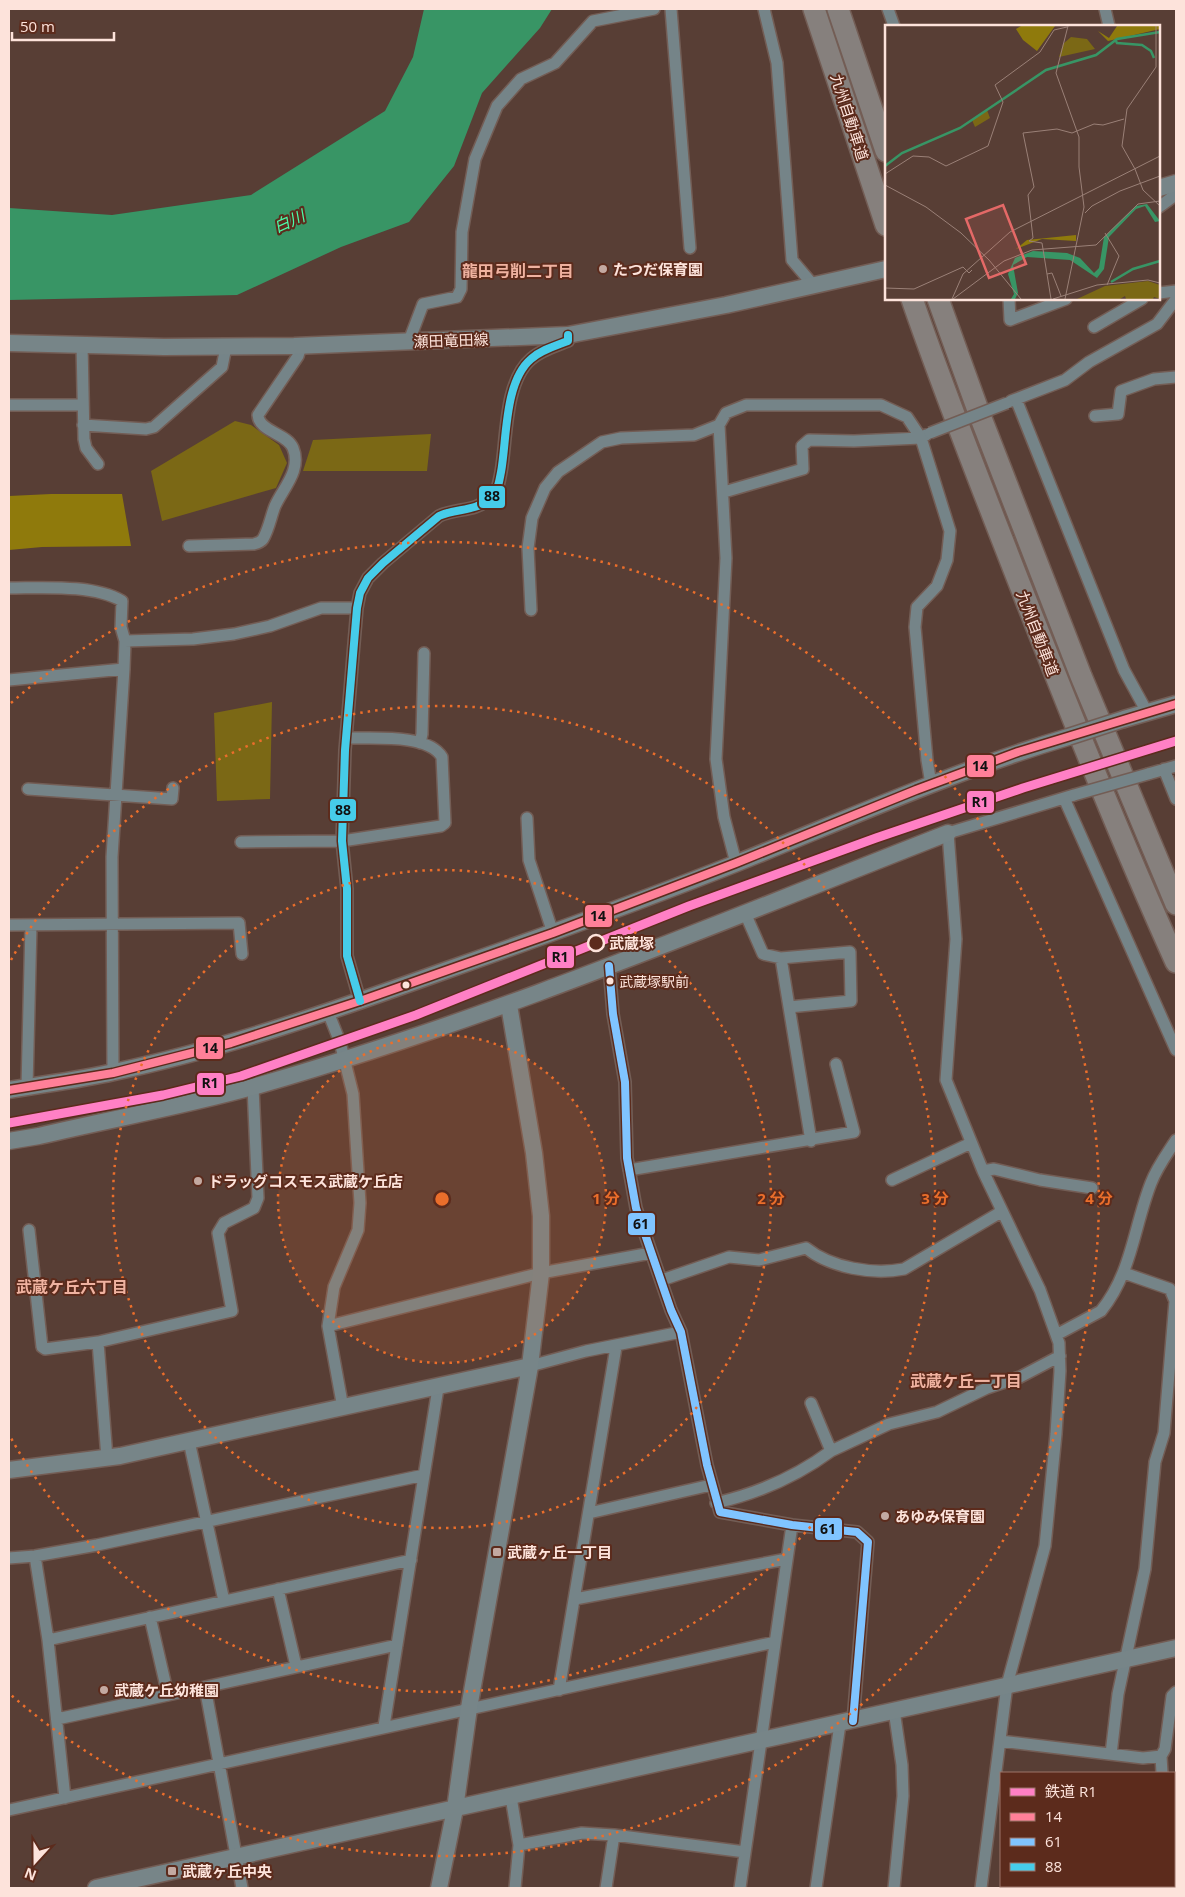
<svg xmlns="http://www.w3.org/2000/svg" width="1185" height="1897" font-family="'Open Sans','Noto Sans JP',sans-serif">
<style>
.green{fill:#7b6815}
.forest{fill:#8f7a0c}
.water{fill:#389565}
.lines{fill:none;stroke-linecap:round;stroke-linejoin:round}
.street-casing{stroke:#735d55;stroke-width:14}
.secondary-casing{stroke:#735d55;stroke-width:19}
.highway-casing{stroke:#735d55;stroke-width:24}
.street{stroke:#758488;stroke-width:11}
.secondary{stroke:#778588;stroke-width:16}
.highway{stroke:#86807d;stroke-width:21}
.street-bridge-casing{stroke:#735d55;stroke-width:14;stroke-linecap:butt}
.secondary-bridge-casing{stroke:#735d55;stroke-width:19;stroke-linecap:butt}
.street-bridge{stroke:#758488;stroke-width:11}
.secondary-bridge{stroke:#778588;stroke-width:16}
.bus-1-casing{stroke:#5c2b1c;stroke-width:11}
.bus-2-casing{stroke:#5c2b1c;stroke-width:11}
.bus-3-casing{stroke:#5c2b1c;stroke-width:11}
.bus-1{stroke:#ff8098;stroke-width:8}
.bus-2{stroke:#80c4ff;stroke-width:8}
.bus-3{stroke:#46cce9;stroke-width:8}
.rail-1-casing{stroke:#5c2b1c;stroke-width:12}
.rail-1{stroke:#ff80c5;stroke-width:9}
.ring{fill:none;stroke:#eb6e2b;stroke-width:2.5;stroke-dasharray:2.5 5}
.poi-dot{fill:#c3a9a1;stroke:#5c2b1c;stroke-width:2}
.stop-dot{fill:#5c2b1c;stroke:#fde3db;stroke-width:2.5}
.bus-dot{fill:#fde3db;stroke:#5c2b1c;stroke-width:2}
.labels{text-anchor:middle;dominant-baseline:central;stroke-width:4;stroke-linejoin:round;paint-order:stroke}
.bus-label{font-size:14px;fill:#fde3db;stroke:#5c2b1c;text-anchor:start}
.street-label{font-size:15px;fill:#fde3db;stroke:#5c2b1c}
.poi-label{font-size:15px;font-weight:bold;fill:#fde3db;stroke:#5c2b1c;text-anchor:start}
.stop-label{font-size:15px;font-weight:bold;fill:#fde3db;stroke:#5c2b1c;text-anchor:start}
.water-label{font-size:16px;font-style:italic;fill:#4bfda9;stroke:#5c2b1c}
.neighbourhood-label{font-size:16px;font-weight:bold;fill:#efb2a0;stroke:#5c2b1c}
.inset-river{fill:none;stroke:#389565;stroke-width:2.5}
.inset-road{fill:none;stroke:#9a8077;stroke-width:1}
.view{fill:#e46967;fill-opacity:0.15;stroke:#e46967;stroke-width:2.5}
.inset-edge{fill:none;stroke:#fde3db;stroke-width:2.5}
.centre{fill:#eb6e2b;stroke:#5c2b1c;stroke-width:2.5}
.ring-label{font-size:15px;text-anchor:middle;font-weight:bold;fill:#eb6e2b;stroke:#5c2b1c;stroke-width:4;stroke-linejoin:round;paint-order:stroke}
.line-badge{stroke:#5c2b1c;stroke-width:2}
.pale-badge-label{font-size:14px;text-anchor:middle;font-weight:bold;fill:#111}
</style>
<rect width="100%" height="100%" fill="#583e35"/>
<path class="green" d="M235,421L251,425L279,445L287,463L276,488L162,521L151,471Z
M431,434L427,471H303L313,440Z
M272,702L270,799L217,801L214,713Z"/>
<path class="forest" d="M51,494H122L131,546L42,547L9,550V496Z"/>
<path class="water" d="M424,9H552L540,28L482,93L454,166L409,222L341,247L237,295L9,300V208L112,215L251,195L385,111L413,57Z"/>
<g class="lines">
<g class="street-casing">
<path id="street" d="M671,9L690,248
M764,9L777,63L792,260L814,286
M888,9L894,26
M1105,9L1109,26
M1159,207L1174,196
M1159,293L1176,291
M1009,299L1010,320L1066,299
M1094,327L1142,299
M409,341L423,304L457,297L461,289L462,232L475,159L497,106L521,79L555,63L593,21L654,9
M82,344L84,439L86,448L98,464
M1016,399L1124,670L1147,712
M1011,401L1065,380L1089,362L1157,324L1176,299
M9,405H83
M1095,416L1118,414L1121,391L1154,379L1176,377
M83,425L146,429L154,427L222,367L226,347
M719,425L726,558L716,759L724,817L736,863
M724,492L803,469L802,446L809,440L854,441L921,438L926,435
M189,546L254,544C258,543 261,542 263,539C269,529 271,516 275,506C283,488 302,470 293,448C287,433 259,432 258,415L298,356L301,346
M9,588C42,588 93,584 122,601L121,627L125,641
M531,610L528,548L532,518L545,488L558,472L602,442L621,438L694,435L719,425L726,413L746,405H881L907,417L921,438L950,531L947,560L937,586L917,607L915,627L927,760L931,784
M9,680L124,669L125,641L193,639L234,634L270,626L321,608H357
M420,743L422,734L424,653
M1164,769L1176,799
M1148,774L1176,766
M28,789L172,799L173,788
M1064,798L1176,1050
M527,818L529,860L553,933
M241,842L342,841L441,826L445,823L442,757C428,733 370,739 346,738
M745,913L763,954L781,958L850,952L851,1001L789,1007
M9,925L239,923L242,954
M781,958L811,1141
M609,966L613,1014L625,1082L627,1158L636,1208L671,1310L681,1332L707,1465L720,1512L792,1525L857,1532L868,1542L853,1721
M360,1001L347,956V889L342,841L345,750L357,608L360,593L368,578L383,563L439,516C456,508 475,512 489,499C498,493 499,482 501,472C507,440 504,382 531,359C541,350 555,346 568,341V335
M328,1012L340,1042L353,1094L360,1203L358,1230L334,1287L328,1326L343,1408
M113,1073L112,857L124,669
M27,1087L31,925
M629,1170L854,1132L836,1064
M983,1171L994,1169L1040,1180L1092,1188
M892,1180L971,1143
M29,1230L42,1347L45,1349L98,1342
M662,1280L729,1257L759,1260L806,1248C831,1268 873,1275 904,1269L1001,1212L1000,1210
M328,1326L541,1273L651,1253
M1058,1334L1101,1311C1132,1273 1134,1226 1151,1183C1157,1167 1167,1154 1176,1140
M530,1366L586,1351L681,1332
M189,1441L224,1601
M831,1451L889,1424L937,1412L987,1388L1020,1377L1060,1356
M107,1458L98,1342L232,1311L218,1233L224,1223L254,1208L258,1198L253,1087
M716,1503C759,1493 796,1477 831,1451L811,1403
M589,1513L711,1485
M35,1556L48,1640L65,1798
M9,1558L35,1556L97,1545L424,1475
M278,1589L296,1666
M575,1599L787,1559
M150,1617L168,1695
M48,1640L411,1560
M559,1690L616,1347
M57,1719L205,1687
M384,1726L438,1388
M1000,1741L1143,1758L1161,1756L1165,1749L1172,1696L1176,1692
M1111,1754L1118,1694L1145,1569L1155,1462L1164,1433L1175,1301L1170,1289L1124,1273
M1161,1756L1162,1773
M511,1797L519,1845L515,1888
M9,1810L775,1642
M519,1845L582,1833L614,1835
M242,1888L205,1687L397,1645
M606,1888L614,1835L745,1852
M740,1888L792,1525
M816,1888L840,1724
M894,1888L903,1796L902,1765L894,1710
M981,1888L1007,1685L1045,1546L1056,1434L1060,1371L1059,1343L1040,1290L983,1171L946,1080L956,939L948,833L1074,795
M1066,1888L1067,1886
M1152,1888L1153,1886"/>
</g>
<g class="secondary-casing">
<path id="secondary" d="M1159,188L1176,183
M9,343L164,347L294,346L568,335L726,305L886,269
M1124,719L1176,704
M9,1090C44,1084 79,1080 114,1072C228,1048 338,1009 447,970C544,936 641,901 737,863C847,819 954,771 1068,737
M9,1141L39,1136C111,1119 185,1106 256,1086C492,1019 720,922 948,833
M9,1470L120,1456L530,1366
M96,1888L1176,1648
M439,1888L455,1809L469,1708L530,1366L541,1273V1216L534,1153L509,1005"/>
</g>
<g class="highway-casing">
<path id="highway" d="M814,9L886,225
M838,9L886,151
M912,299C945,395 983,490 1020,585C1070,712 1120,838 1176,962
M938,299L979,413L1081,676L1176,904"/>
</g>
<use href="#street" class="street"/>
<use href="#secondary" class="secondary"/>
<use href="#highway" class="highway"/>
<g class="street-bridge-casing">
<path id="street-bridge" d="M930,433L1007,403
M1074,795L1148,774"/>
</g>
<g class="secondary-bridge-casing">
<path id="secondary-bridge" d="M1068,737L1124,719"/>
</g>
<use href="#street-bridge" class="street-bridge"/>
<use href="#secondary-bridge" class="secondary-bridge"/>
<g class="bus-1-casing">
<path id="bus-1" d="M9,1090L113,1073L231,1043L360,1001L553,933L736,863L916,790L1018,752L1176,704"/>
</g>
<g class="bus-2-casing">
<path id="bus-2" d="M609,966L613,1014L625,1082L627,1158L636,1208L671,1310L681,1332L707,1465L720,1512L792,1525L857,1532L868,1542L853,1721"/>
</g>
<g class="bus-3-casing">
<path id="bus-3" d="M360,1001L347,956V889L342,841L345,750L357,608L360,593L368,578L383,563L439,516C456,508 475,512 489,499C498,493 499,482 501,472C507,440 504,382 531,359C541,350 555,346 568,341V335"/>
</g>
<use href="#bus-1" class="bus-1"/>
<use href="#bus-2" class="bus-2"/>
<use href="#bus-3" class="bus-3"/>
<g class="rail-1-casing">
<path id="rail-1" d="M9,1123L163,1095L241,1076L416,1015L689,906L876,838L1023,788L1176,741"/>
</g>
<use href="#rail-1" class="rail-1"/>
</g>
<circle cx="442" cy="1199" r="164" fill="#eb6e2b" fill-opacity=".12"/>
<g class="ring">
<circle cx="442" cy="1199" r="164"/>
<circle cx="442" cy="1199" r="329"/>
<path d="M11 960A493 493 0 1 1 11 1438"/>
<path d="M11 703A657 657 0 1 1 11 1695"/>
</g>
<g class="poi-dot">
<circle cx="603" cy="269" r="5"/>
<circle cx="198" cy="1181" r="5"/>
<circle cx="885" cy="1516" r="5"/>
<rect x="492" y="1547" width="10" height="10" rx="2.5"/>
<circle cx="104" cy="1690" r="5"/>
<rect x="167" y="1866" width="10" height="10" rx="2.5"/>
</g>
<circle class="stop-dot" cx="596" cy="943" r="8"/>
<g class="bus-dot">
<circle cx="610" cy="981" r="4.5"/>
<circle cx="406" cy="985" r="4.5"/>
</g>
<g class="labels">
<g class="bus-label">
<text x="619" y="981">武蔵塚駅前</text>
</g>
<g class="street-label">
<text transform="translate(850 117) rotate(72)">九州自動車道</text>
<text transform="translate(451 340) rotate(-2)">瀬田竜田線</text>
<text transform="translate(1038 633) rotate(69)">九州自動車道</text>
</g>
<g class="poi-label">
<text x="613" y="269">たつだ保育園</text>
<text x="208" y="1181">ドラッグコスモス武蔵ケ丘店</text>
<text x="895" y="1516">あゆみ保育園</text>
<text x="507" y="1552">武蔵ヶ丘一丁目</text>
<text x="114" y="1690">武蔵ケ丘幼稚園</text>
<text x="182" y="1871">武蔵ヶ丘中央</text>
</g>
<g class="stop-label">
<text x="609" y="943">武蔵塚</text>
</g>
<g class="water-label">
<text transform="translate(289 221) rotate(-24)">白川</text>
</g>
<g class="neighbourhood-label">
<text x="518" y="271">龍田弓削二丁目</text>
<text x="72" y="1287">武蔵ケ丘六丁目</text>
<text x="966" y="1381">武蔵ケ丘一丁目</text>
</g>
</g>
<g transform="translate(885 25)">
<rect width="275" height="275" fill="#583e35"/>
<path d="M186,12L202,14L210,24L174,32L178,19ZM102,85L105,93L90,102L87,95ZM263,256L275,260V274L269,272L268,274H241L240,271L235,274H192L220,261Z" fill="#7b6815"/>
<path d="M136,1H170L152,26L138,15L131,4ZM232,1H275V4L223,16L213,6L224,13ZM191,210V216L157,214L131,224L142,215Z" fill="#8f7a0c"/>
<path d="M262,179L275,196L270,197L260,181L251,184L224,212L219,244L212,253L185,235L142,232L128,240L133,268L130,274H126L129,269L123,249L130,233L148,226L182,228L195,233L209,248L214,243L219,212L251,181Z" fill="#389565"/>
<path class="inset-river" d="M230,14L232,18L257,20L266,26L269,33M0,141L17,128L75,103L161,45L211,30L232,14L275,7M226,257L248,244L275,236"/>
<path class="inset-road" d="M183,1L171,48L194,112V142L199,182M271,1V42L242,84L237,121L250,144L258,165L275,181M0,149L28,131L44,132L61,141L103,121L118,77L110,60L155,27L169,5L182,2M0,160L41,182L76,208L104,235L136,274M200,188L207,181L235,166L275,151M220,208L234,231L222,260M162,249L167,248L176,271M0,263L29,264L78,242L84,248L87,245M67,274L78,249L125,207L275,131M68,274L119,236L147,225L211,220L253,179L275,176M166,274L157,218L144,216L148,213L143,170L149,162L138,108L172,104L187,108L209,99L218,100L239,94M168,274L212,260L263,255L275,258M180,274L199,182"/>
<path class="view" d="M118,180L141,239L104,253L81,194Z"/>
<rect width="275" height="275" class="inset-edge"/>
</g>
<circle cx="442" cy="1199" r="8" class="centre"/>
<g class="ring-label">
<text x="606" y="1204">1 分</text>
<text x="771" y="1204">2 分</text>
<text x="935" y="1204">3 分</text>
<text x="1099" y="1204">4 分</text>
</g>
<g class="line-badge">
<rect x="478" y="485" width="28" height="24" rx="5" fill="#46cce9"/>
<rect x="966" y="754" width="29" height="24" rx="5" fill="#ff8098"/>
<rect x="966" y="790" width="29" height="24" rx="5" fill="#ff80c5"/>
<rect x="329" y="798" width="28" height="24" rx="5" fill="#46cce9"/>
<rect x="584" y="904" width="29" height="24" rx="5" fill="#ff8098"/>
<rect x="546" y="945" width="29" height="24" rx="5" fill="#ff80c5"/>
<rect x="195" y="1036" width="29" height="24" rx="5" fill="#ff8098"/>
<rect x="196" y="1072" width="29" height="24" rx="5" fill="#ff80c5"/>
<rect x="627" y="1212" width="29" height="24" rx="5" fill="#80c4ff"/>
<rect x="814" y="1517" width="29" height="24" rx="5" fill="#80c4ff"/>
</g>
<g class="pale-badge-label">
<text x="492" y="501">88</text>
<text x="980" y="771">14</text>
<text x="980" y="807">R1</text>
<text x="343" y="815">88</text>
<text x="598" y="921">14</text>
<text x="560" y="962">R1</text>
<text x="210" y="1053">14</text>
<text x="210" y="1088">R1</text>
<text x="641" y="1229">61</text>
<text x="828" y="1534">61</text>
</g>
<rect width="1185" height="1897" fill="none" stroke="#fde3db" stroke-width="20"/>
<rect x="1000" y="1772" width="175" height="115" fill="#5c2b1c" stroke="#9c7568"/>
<rect x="1010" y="1788" width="25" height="8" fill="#ff80c5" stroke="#9c7568"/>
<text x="1045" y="1797" font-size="15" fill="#fde3db">鉄道 R1</text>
<rect x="1010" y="1813" width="25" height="8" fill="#ff8098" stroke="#9c7568"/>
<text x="1045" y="1822" font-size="15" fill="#fde3db">14</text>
<rect x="1010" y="1838" width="25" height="8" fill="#80c4ff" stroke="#9c7568"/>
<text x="1045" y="1847" font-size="15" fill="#fde3db">61</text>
<rect x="1010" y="1863" width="25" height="8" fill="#46cce9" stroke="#9c7568"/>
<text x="1045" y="1872" font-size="15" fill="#fde3db">88</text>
<g transform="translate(35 1862) rotate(201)" stroke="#5c2b1c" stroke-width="4" paint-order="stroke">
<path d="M0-4L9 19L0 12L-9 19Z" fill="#fde3db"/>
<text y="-8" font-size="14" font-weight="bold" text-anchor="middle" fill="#fde3db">N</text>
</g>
<path d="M12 32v8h102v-8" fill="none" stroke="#fde3db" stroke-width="2.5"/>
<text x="20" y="32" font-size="15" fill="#fde3db" stroke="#5c2b1c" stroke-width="4" paint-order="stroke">50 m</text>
</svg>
